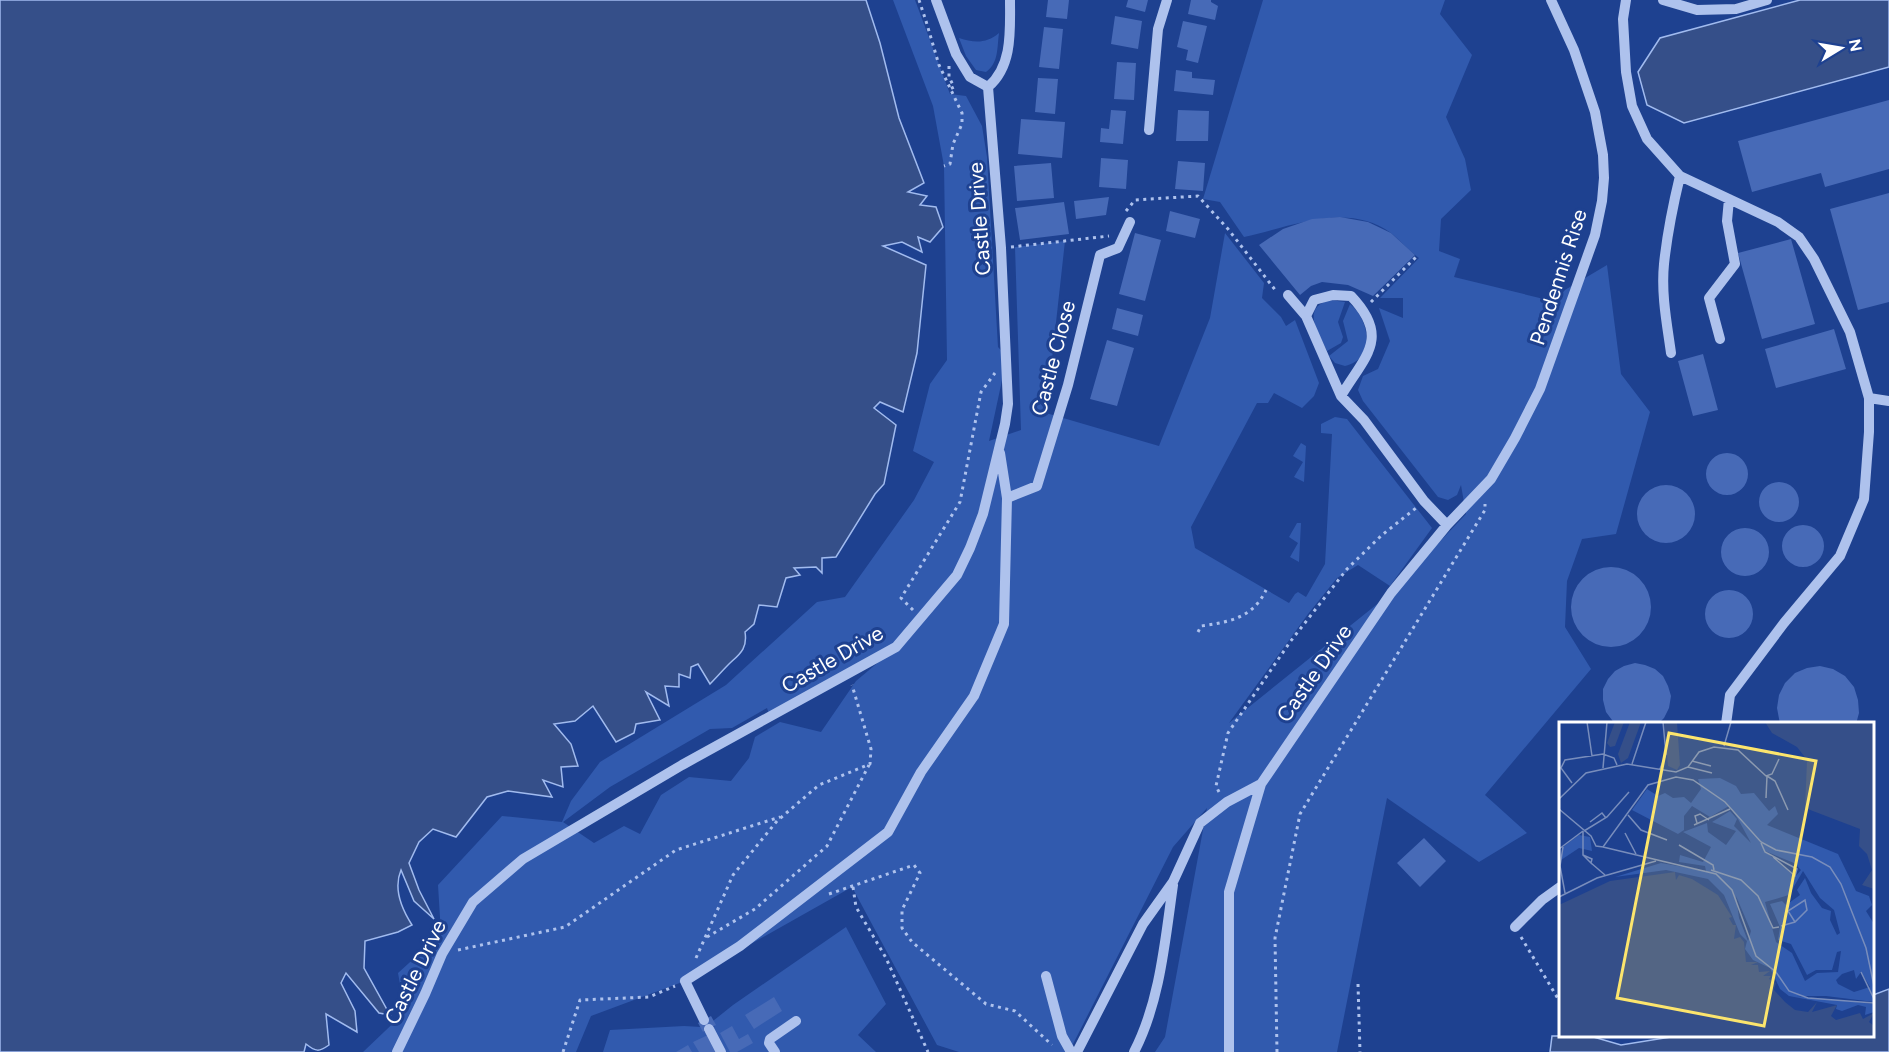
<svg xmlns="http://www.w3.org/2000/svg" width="1889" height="1052" font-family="Figtree,sans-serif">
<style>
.green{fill:#315aae;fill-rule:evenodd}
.water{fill:#354f89;stroke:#a1bbef;stroke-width:1.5}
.building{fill:#476ab7}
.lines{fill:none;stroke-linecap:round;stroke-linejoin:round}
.path{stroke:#aec2ed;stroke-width:3;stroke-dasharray:3 4.5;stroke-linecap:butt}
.minor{stroke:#aec2ed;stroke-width:10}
.labels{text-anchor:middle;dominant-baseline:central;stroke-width:6;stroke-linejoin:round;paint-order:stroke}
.street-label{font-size:21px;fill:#fff;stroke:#1e4190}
.inset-road{fill:none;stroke:#788dbc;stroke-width:1.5}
.view{fill:#fce56d;fill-opacity:0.15;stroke:#fce56d;stroke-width:3}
.inset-edge{fill:none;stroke:#fff;stroke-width:3}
</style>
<rect width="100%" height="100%" fill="#1e4190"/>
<path class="green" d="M893,0H915L950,94L966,96L982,126L987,157L998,347L1007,357L989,441L1021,430L1015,247L1065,241L1046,413L1159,446L1210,318L1225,233L1264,283L1262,298L1281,317L1286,326L1295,320L1319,383L1314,396L1302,408L1274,393L1268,403H1257L1191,527L1195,548L1289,603L1295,594L1298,592L1306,597L1325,564L1332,434L1321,433V424L1335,417L1347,419L1432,528L1390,586L1358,565L1337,578L1308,614L1229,723L1391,593L1466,514L1461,485L1457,495L1448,500L1438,497L1363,401L1358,390L1363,376L1378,369L1390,341L1379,308L1403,318V298H1380L1419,258C1409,251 1401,241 1391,233C1347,201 1291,227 1244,237L1220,202L1203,199L1263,0H1445L1440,14L1472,55L1446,117L1465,159L1471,190L1441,219L1439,251L1460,259L1454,277L1548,300L1607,265L1621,374L1650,412L1616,534L1582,539L1567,581L1565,627L1591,669L1485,795L1527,833L1479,862L1387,798L1337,1052H1155L1165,1037L1207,808L1173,847L1069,1052H959L937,1045L852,887L685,981L591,1016L576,1052H363L405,1012L398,973L441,934L438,885L502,816L562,822L571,801L600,762L726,685L817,602L845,597L914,500L934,462L913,451L930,384L947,360L944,166L933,106ZM893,650L856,681L821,732L780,722L755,737L749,758L731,781L689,777L661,795L640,834L624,826L594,843L563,822L610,787L710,729L732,728L767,708L770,717Z
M999,33C997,47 999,63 986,72L976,70L966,56L959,38C974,43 986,44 999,33Z
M1330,300L1345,302L1338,322L1343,337L1341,343L1327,351C1319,333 1300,308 1330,300Z
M1350,304C1370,320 1376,359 1345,366L1335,363L1329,356L1348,341L1343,321Z
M1301,443L1306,446L1304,482L1294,477L1303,462L1293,456Z
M1297,523H1301L1299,562L1290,557L1298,543L1289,537Z
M846,927L886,1004L858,1035L876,1052H603L610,1030L684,1026L701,1027L704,1032L715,1026L713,1021L733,1005Z"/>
<path class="water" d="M0,0H866L880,43L899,118L924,183L908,192L927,196L920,205L936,207L943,227L930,242L918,237L922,252L902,242L883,246L926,265L917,353L903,412L880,402L874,408L896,425L884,484L875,494L836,557L822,558V573L816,567L794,568L800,575L786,578L777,607L759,605L754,624L745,632C748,650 738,655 728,665C722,671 716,678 710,684L698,664L691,667L690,678L679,674V687L665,686L669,706L646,692L660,720L636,724L634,733L616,742L593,706L575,721L554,724L571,744L578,766L561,767L563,787L543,780L552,797L508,791L487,797L456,837L433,829L419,842L409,863L419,890L434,919L414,901L401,870C393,889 401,908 412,925L398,932L365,941L364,968L390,1015L379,1013L346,973L341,983L355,1011L357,1032L326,1014L329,1045C319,1052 316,1052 306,1044L304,1052H0Z
M1800,0H1889V67L1684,123L1647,105L1638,72L1660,38Z
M1889,989V1052H1550L1552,1036H1590L1621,1045L1677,1036H1872L1873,995Z"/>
<path class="building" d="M1048,0H1069L1067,19L1046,17Z
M1128,0H1148L1145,12L1126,7Z
M1191,0H1211V2L1218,6L1215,20L1188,14Z
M1115,16L1142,21L1138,49L1111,44Z
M1183,21L1207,26L1198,63L1186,60L1188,50L1177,47Z
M1044,27L1063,29L1059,69L1039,67Z
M1117,62L1136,63L1134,100L1114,99Z
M1176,70L1192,72V78L1215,80L1213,95L1174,91Z
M1038,78L1058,79L1055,114L1035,112Z
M1889,100V169L1825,187L1821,173L1752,192L1738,141Z
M1111,110L1126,111L1123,144L1100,142L1101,128L1109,129Z
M1178,110L1209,111L1208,141H1176Z
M1021,119L1065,122L1062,158L1018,154Z
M1101,158L1128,160L1126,189L1099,187Z
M1178,161L1205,163L1203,191L1175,189Z
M1051,163L1054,198L1017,201L1014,166Z
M1889,193V302L1858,310L1830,209Z
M1109,197L1106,215L1076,219L1074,201Z
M1064,202L1069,234L1020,240L1015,208Z
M1170,211L1200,219L1195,238L1166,231Z
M1340,217L1368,222L1391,233L1415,255L1373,296L1348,285L1322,282L1311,286L1300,295L1259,245L1283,229L1312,219Z
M1135,233L1161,240L1145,301L1119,294Z
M1791,239L1815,324L1762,339L1738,253Z
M1117,308L1143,315L1138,336L1112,329Z
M1834,329L1846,369L1776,388L1765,349Z
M1107,340L1134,348L1117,406L1090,399Z
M1703,354L1718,410L1693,416L1678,361Z
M1706 474a21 21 0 1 1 42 0a21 21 0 1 1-42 0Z
M1759 502a20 20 0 1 1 40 0a20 20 0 1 1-40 0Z
M1637 514a29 29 0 1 1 58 0a29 29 0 1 1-58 0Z
M1782 546a21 21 0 1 1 42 0a21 21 0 1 1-42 0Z
M1721 552a24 24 0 1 1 48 0a24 24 0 1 1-48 0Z
M1571 607a40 40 0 1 1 80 0a40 40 0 1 1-80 0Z
M1705 614a24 24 0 1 1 48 0a24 24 0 1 1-48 0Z
M1635,663L1645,665L1655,669L1663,676L1668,686L1671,696L1669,708L1664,718L1658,724H1615L1606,712L1603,700V689L1608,679L1615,671L1624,666Z
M1820,666L1833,669L1845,676L1854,687L1858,700L1859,713L1856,724H1780L1777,708L1779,695L1785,683L1795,673L1807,668Z
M1424,838L1446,861L1420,887L1397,863Z
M774,997L782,1011L754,1029L745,1015Z
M711,1016L716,1025L703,1032L698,1023Z
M732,1026L739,1039L748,1034L753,1043L737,1052H730L720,1033Z
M708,1035L717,1052H699L693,1042Z
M688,1045L692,1052H676Z"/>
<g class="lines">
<path class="path" d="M919,0L926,21
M926,21L939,65L962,113V124L953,144L950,164L944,166
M949,66V77L954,87L950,89
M1126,211L1135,200L1198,196L1228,229L1276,291
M1011,247L1109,236
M1371,302L1417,256
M913,610L901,598L960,502L981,392L995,373
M1198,632L1201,626C1229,622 1253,618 1266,590
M1219,792L1216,786L1228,733L1290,642L1347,569L1382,535L1416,508
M853,887L856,907L886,958L928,1052
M829,894L914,865L920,873L902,910V928L912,942L986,1004L1015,1011L1052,1045
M707,937L755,909L827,846L869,765
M1521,937L1560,1002
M458,950L565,927L676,850L780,817
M696,958L733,875L777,821L819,785L870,764L871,749L852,685
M1358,984L1360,1052
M563,1052L580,1000L649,997L675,986
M1277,1052L1275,938L1300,814L1485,510V504"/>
<path class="minor" d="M936,0L956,54L970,77L988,87
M1626,0L1623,19L1626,72L1632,106L1647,139L1680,176L1778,222L1799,237L1814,259L1850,332L1869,398V432L1864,499L1840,556L1784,623L1730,695L1726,724
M1663,0L1697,10L1736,9L1767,0
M988,87C1013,66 1010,30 1010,0
M1149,130L1158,29L1167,0
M1288,295L1306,316L1341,396L1364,420L1424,501L1447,525
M1306,316L1314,300L1333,295L1351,296C1391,338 1365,356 1341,396
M1720,339L1709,298L1735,264L1727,221L1729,199
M1671,353C1667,324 1661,294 1664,264C1667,235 1673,205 1680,176
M1869,398L1889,401
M1007,498L1037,486L1068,385L1100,255L1118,248L1130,222
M1515,927L1542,900L1560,887
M1046,976L1062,1036L1071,1052
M704,1020L685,981L740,946L888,832L921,772L974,696L1004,624L1007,498L1000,453
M709,1029L721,1052
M397,1052L425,994L442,954L473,902L523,859L682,765L896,647L957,575L970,548L983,514L1005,424L1008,404L1001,248L988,87
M775,1052L769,1043L770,1039L796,1021
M1077,1052L1143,924L1173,882L1200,823L1227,802L1261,784
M1134,1052C1160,1002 1165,941 1173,885
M1229,1052V892L1261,784L1391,593L1447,525L1491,479L1515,438L1540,389L1595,235L1602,201L1604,178L1603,155L1595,112L1574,50L1551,0"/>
</g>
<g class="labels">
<g class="street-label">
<text transform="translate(979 219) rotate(-94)">Castle Drive</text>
<text transform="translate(1558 277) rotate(-72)">Pendennis Rise</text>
<text transform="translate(1053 358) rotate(-75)">Castle Close</text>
<text transform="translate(832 659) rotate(-30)">Castle Drive</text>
<text transform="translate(1314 673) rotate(-55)">Castle Drive</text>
<text transform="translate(415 972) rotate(-64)">Castle Drive</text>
</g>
</g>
<g transform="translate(1559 722)">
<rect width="315" height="315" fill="#1e4190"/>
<path d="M161,56L177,64L182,72L195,71L210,89L216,84L219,92L208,103L279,132L297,169L310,174L313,183L307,189L315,202V280L267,274H238L315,282V290L306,293L307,285L299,283L283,289L277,287L278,283L230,274L221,267L211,246L194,238L186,227L188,219L181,212L165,173L149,157L107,148L56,155L102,141L147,149L146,144L120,140L121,133L144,140L152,125L124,110L148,101L149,110L167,123L177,109L153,100L171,89L178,97L175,104L192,121L179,97L170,84L151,95L133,84L125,94V108L119,112L73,88L88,67L99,74L106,71L114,76L125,75L132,81L142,67L139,57ZM206,129L235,141L242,148L236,155ZM244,149L261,176L275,188L281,211L278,213L271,198L272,189L263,186L252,171L246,156L238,168L241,173L227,183L223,179L211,182L221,205L219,218L232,222L248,253L257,248H273L278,230L282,229L279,250L258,251L246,259L233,231L217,220L206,180L230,173ZM177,174L192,209L189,219L180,196ZM295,248L297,257L302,250L311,265L295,270L279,262L277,258L283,252ZM20,113L31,115L33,129L20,126L2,138L4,125Z" fill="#315aae" fill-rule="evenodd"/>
<path d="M56,0H65L56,24L51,25L48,21ZM71,0H82L69,36L62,41L59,32ZM105,0H118L121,43L118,48L109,44ZM206,0H315V167L303,163L313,148L308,132L300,124L301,107L246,86L248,38L238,25L213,11ZM116,150L117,158L120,153L133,157L159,173L173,195L170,196L174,203H177L175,217L181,215L185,220L187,240H199L192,243H199L200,250L211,249L204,254H212L210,257L217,261L215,268L226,280L236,288L249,290L258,280L253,290L278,283L272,294L277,298L301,291L304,297L315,291L310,300L315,304V315H0V183L51,159Z" fill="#354f89"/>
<path class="inset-road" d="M28,0L33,34M165,24L172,0M133,39L152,44M73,42L87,0M129,45L153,51M44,46L48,0M101,47L107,32L104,0M208,54L216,59L229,88M13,61L2,46L6,38L44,32L55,36L58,43M207,76L208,54M0,77L27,51L68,42L117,50L129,45L140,30L155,25L179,28L207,54L213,52L220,37M0,87L32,114L37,124L44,125L89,63L117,55L134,58L166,80L202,120L217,128L253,135L271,145L282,162L307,226L315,264M69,93L82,108L108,118M31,100L43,91L47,96M138,101L136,94L141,92L150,98M135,103L171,87M25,109L48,95L70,70M66,111L77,132M202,121L206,130L238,147L236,154L214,135M120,123L154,143L155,148M4,125L1,144L6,171M44,125L157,152L173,168L197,234L217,250L230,269L249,276L315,281M0,127L24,109M24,133L32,141L33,137L24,133V109M32,141L46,153M152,148L182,158L199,174L214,206L220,205M0,175L38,156L97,139M222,204L236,200L248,188L246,178L229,189L236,200M302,250L315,277"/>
<path class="view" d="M110,11L257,39L205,304L58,276Z"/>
<rect width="315" height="315" class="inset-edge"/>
</g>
<g transform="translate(1841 48) rotate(79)" stroke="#1e4190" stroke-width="4.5" paint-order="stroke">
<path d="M0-4.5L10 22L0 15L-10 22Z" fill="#ffffff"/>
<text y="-9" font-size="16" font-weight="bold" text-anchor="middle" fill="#ffffff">N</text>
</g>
</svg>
